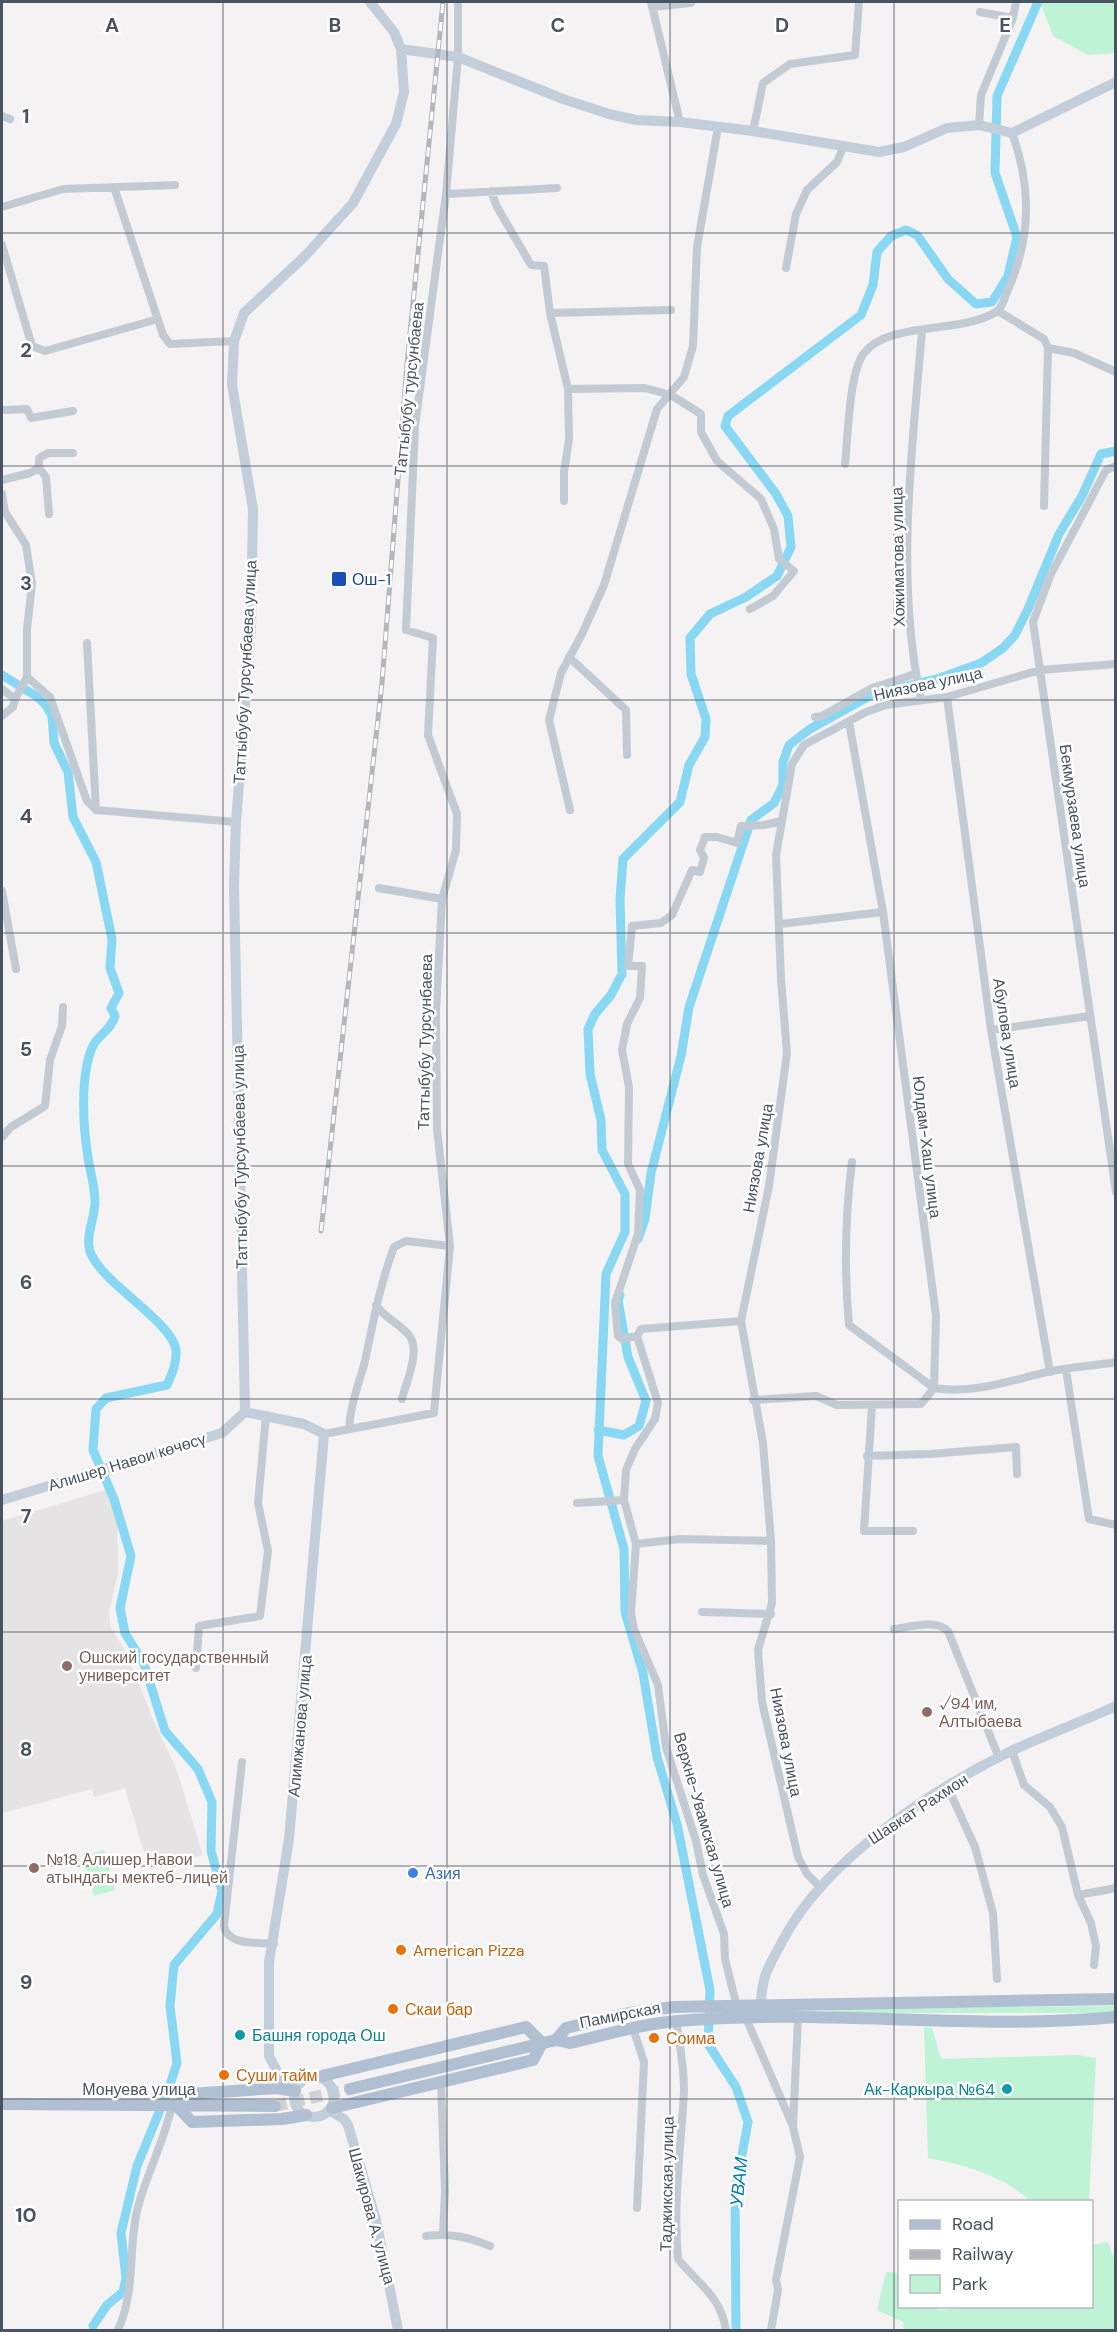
<svg xmlns="http://www.w3.org/2000/svg" width="1117" height="2332" font-family="'DM Sans',sans-serif">
<style>
.education{fill:#e5e3e4}
.green{fill:#bef3d6}
.lines{fill:none;stroke-linecap:round;stroke-linejoin:round}
.canal{stroke:#88d8f3;stroke-width:9}
.primary-tunnel{stroke:#d2d2d5;stroke-width:12;stroke-dasharray:12 6;stroke-linecap:butt}
.street{stroke:#c2cbd4;stroke-width:8}
.secondary{stroke:#c3cedb;stroke-width:10}
.primary{stroke:#b0bfd2;stroke-width:12}
.rail-casing{stroke:#b3b6bc;stroke-width:5}
.rail{stroke:#fff;stroke-width:3;stroke-dasharray:9;stroke-linecap:butt}
.grid{fill:none;stroke:#485461;stroke-width:1.5;stroke-opacity:0.55}
.transit-dot{fill:#1a4fb4;stroke:#fff;stroke-width:2}
.education-dot{fill:#8d6e63;stroke:#fff;stroke-width:2}
.shop-dot{fill:#3f7fe0;stroke:#fff;stroke-width:2}
.food-dot{fill:#e8710a;stroke:#fff;stroke-width:2}
.culture-dot{fill:#0f9aa8;stroke:#fff;stroke-width:2}
.labels{text-anchor:middle;dominant-baseline:central;stroke-width:5;stroke-linejoin:round;paint-order:stroke}
.street-label{font-size:16px;fill:#485461;stroke:#fff}
.transit-label{font-size:16px;fill:#164399;stroke:#fff;text-anchor:start}
.education-label{font-size:16px;fill:#785e54;stroke:#fff;text-anchor:start}
.shop-label{font-size:16px;fill:#366cbe;stroke:#fff;text-anchor:start}
.food-label{font-size:16px;fill:#c56008;stroke:#fff;text-anchor:start}
.culture-label{font-size:16px;fill:#0d838f;stroke:#fff;text-anchor:start}
.water-label{font-size:18px;font-style:italic;fill:#037eaa;stroke:#fff}
.grid-label{font-size:20px;text-anchor:middle;font-weight:bold;fill:#485461;stroke:#fff;stroke-width:5;stroke-linejoin:round;paint-order:stroke}
</style>
<rect width="100%" height="100%" fill="#f4f2f2"/>
<path class="education" d="M109,1489L117,1511L118,1555V1574L109,1611L110,1626L126,1652L155,1724L176,1768L203,1855L149,1869L125,1788L94,1797L92,1789L2,1813V1521Z"/>
<path class="green" d="M1040,2H1115V53L1088,55L1053,36Z
M104,1850L115,1890L94,1896L83,1856Z
M1115,2006L1116,2012L1099,2013H831V2009Z
M924,2027L932,2028L941,2059L1078,2055L1096,2058L1089,2201H1030C1002,2175 965,2165 928,2158Z
M1108,2242L1115,2262V2330H904L903,2322L877,2310L886,2272L899,2273L900,2306L937,2307L938,2310L984,2306H1092V2245Z"/>
<g class="lines">
<path class="canal" d="M2,675L36,696L46,705L52,716L54,743L68,772L73,817L96,862L112,939L110,968L119,993L111,1008L115,1016C111,1031 97,1035 92,1048C80,1076 83,1128 88,1157C90,1171 95,1187 95,1202C95,1219 83,1240 92,1256C107,1286 172,1322 176,1350C177,1363 172,1374 167,1385L106,1398L96,1409L93,1450L114,1499L131,1556L120,1608L125,1633L144,1664L165,1731L198,1769L212,1802L211,1851L222,1891L217,1914L174,1965L170,2006L177,2063L169,2088L137,2166L121,2233L126,2278L123,2292L107,2305L93,2326
M638,1239L645,1219L651,1173L681,1056L689,1007L751,820L774,803L783,785V762L789,745L810,729L873,694L937,679L981,663L1003,648L1015,635L1028,609L1059,534L1082,496L1101,454L1116,451
M598,1430L624,1435L639,1426L646,1401L628,1357L618,1300L620,1295
M736,2330L735,2193L748,2122L736,2087L708,2044L710,1990L677,1824L657,1757L643,1673L625,1612L624,1549L598,1456L606,1274L625,1232V1194L602,1150L601,1120L590,1074L588,1029L595,1014L611,995L622,974L620,899L623,859L680,802L689,765L705,737L706,719L691,674L690,638L710,614L746,597L777,576L791,547L788,516L776,494L725,426L728,416L861,315L873,285L877,252L891,236L906,230L917,235L948,279L976,304L992,302L1008,276L1017,237L995,173L997,96L1038,2"/>
<path class="primary-tunnel" d="M275,2106L350,2089"/>
<path class="street" d="M651,2L680,122
M652,7L691,3
M980,12L1013,18
M2,116L10,119
M979,125L981,95L1013,18L1016,2
M753,131L763,83L790,64L855,55L859,2
M114,187L163,335L170,344L234,341
M491,191L497,207L531,265L544,266L550,313L568,389L569,439L564,472V501
M446,194L557,188
M2,207L63,189L175,185
M2,245L32,346L45,351L158,319
M786,268L796,214L807,190L837,162L844,145
M998,311L1044,339L1048,348L1044,506
M550,313L671,310
M1048,348L1074,353L1116,372
M568,389L645,388L671,395L701,414V432L717,461L761,499L774,529L779,559L794,571L773,596L750,609
M2,410L27,409L31,418L73,411
M845,464C848,438 849,372 864,353C889,321 960,334 996,312C1003,307 1004,299 1007,292C1031,239 1032,188 1012,133
M1116,466L1106,470L1050,576L1033,622L1116,1192
M39,468L46,477L49,514
M2,480L30,473L39,468V458L48,453H73
M2,494L5,512L26,545L32,584L27,629V677L15,699
M87,643L96,810L236,822
M569,657L626,710L627,755
M27,677L50,697L87,801L96,810
M2,689L15,699L13,707L2,716
M947,697L991,1030L1050,1372
M921,699C895,580 912,451 922,331
M815,717L822,716L872,688L915,674
M570,810L549,720L561,673L582,634L604,585L657,409L684,377L693,346L697,247L718,127
M379,888L442,899
M2,891L16,969
M780,924L883,912
M991,1030L1090,1016
M2,1137L11,1127L45,1106L50,1060L62,1026L63,1007
M852,1162C845,1217 844,1270 849,1325L934,1388C973,1394 1009,1381 1047,1372C1069,1367 1093,1366 1116,1362
M376,1305C385,1318 398,1323 408,1334C422,1348 406,1383 402,1399
M637,1336L658,1403L655,1419L635,1449L626,1470L624,1500L636,1544L631,1613L634,1629L658,1685L666,1747L696,1841L703,1875L724,1934L725,1959L736,2003
M637,1336L622,1339L618,1336L615,1303L638,1234L640,1190L628,1164L629,1087L622,1050L627,1024L640,998L642,966H628L632,926L661,923L672,915L692,870L700,872L704,858L700,850L705,837H717L737,843L741,826L764,825L781,821
M637,1336L641,1329L741,1321
M1066,1370L1089,1519L1116,1525
M753,1400L816,1396L837,1405L921,1404L934,1388L936,1316L883,912L849,722
M872,1406L864,1531H913
M349,1429C350,1405 359,1384 365,1361C373,1323 380,1284 394,1247L406,1241L450,1246
M324,1434L434,1413L435,1401L450,1246L437,1129L436,1011L442,899L456,850L457,814L428,735L433,638L406,630L415,426L446,194L458,57V2
M867,1456L930,1454L1016,1447L1017,1474
M577,1503L624,1500
M636,1544L680,1539L771,1541
M702,1612L771,1614
M894,1629C910,1627 936,1619 948,1631L999,1758
M196,1668L199,1626L260,1616L268,1551L258,1503L266,1415
M1012,1751L1024,1785L1050,1807L1062,1827L1078,1895L1091,1923L1096,1946L1094,1965
M242,1762L224,1926C228,1946 257,1942 274,1944
M948,1788L975,1847L993,1913L997,1979
M820,1887L807,1874L798,1857L762,1702L758,1650L772,1603L771,1541L763,1443L741,1321L769,1186L787,1053L781,979L776,855L792,764L804,745L866,712L886,705L947,697L1040,670L1116,664
M1078,1895L1116,1888
M746,2018L792,2124
M676,2021C680,2044 684,2067 684,2091C681,2147 673,2202 678,2259C699,2285 720,2295 726,2330
M633,2028L644,2062L637,2208
M441,2083L445,2190L443,2234
M426,2236C450,2233 468,2237 490,2246
M118,2330C137,2288 127,2244 139,2203C149,2170 164,2140 172,2106
M771,2330L778,2290L776,2280L800,2157L793,2127L798,2018"/>
<path class="secondary" d="M401,49L458,57L563,99L609,114L636,120L680,122L753,131L879,152L904,147L947,128L979,125L1012,133L1116,82
M245,1412L234,885L236,822L251,627L253,509L232,385L234,341L244,313L305,256L353,203L396,124L404,92L401,49L394,32L370,2
M245,1412L304,1424L324,1434L289,1839L269,1962V2056L281,2079L297,2085
M2,1500L222,1433L245,1412
M761,2003C762,1974 770,1965 783,1940C825,1860 931,1790 1011,1751C1045,1735 1081,1722 1116,1706
M294 2097a20 20 0 1 1 40 0a20 20 0 1 1-40 0Z
M330,2111L344,2119L348,2125L376,2220L398,2330"/>
<path class="primary" d="M556,2040L566,2028L629,2013L674,2007L1116,1999
M322,2076L526,2027L542,2043
M350,2089L556,2040L570,2043C605,2035 641,2024 678,2021C823,2008 971,2031 1116,2017
M2,2104L275,2106
M177,2106L192,2122L282,2119L306,2115
M177,2106L190,2094L277,2088L295,2091
M332,2108L533,2060L542,2043"/>
<g class="rail-casing">
<path id="rail" d="M321,1231L382,683L407,364L443,2"/>
</g>
<use href="#rail" class="rail"/>
</g>
<path class="grid" d="M223,2V2330M447,2V2330M670,2V2330M894,2V2330M2,233H1116M2,466H1116M2,700H1116M2,933H1116M2,1166H1116M2,1399H1116M2,1632H1116M2,1866H1116M2,2099H1116"/>
<rect class="transit-dot" x="331" y="571" width="16" height="16" rx="3"/>
<g class="education-dot">
<circle cx="67" cy="1666" r="6"/>
<circle cx="927" cy="1712" r="6"/>
<circle cx="34" cy="1868" r="6"/>
</g>
<circle class="shop-dot" cx="413" cy="1873" r="6"/>
<g class="food-dot">
<circle cx="401" cy="1950" r="6"/>
<circle cx="393" cy="2009" r="6"/>
<circle cx="654" cy="2038" r="6"/>
<circle cx="224" cy="2075" r="6"/>
</g>
<g class="culture-dot">
<circle cx="240" cy="2035" r="6"/>
<circle cx="1007" cy="2089" r="6"/>
</g>
<g class="labels">
<g class="street-label">
<text transform="translate(409 389) rotate(-84)">Таттыбубу турсунбаева</text>
<text transform="translate(898 557) rotate(-91)">Хожиматова улица</text>
<text transform="translate(245 672) rotate(-87)">Таттыбубу Турсунбаева улица</text>
<text transform="translate(928 684) rotate(-12)">Ниязова улица</text>
<text transform="translate(1075 816) rotate(82)">Бекмурзаева улица</text>
<text transform="translate(1007 1033) rotate(81)">Абулова улица</text>
<text transform="translate(425 1042) rotate(-89)">Таттыбубу Турсунбаева</text>
<text transform="translate(927 1147) rotate(83)">Юлдам-Хаш улица</text>
<text transform="translate(240 1157) rotate(-91)">Таттыбубу Турсунбаева улица</text>
<text transform="translate(758 1158) rotate(-80)">Ниязова улица</text>
<text transform="translate(127 1462) rotate(-17)">Алишер Навои көчөсү</text>
<text transform="translate(300 1726) rotate(-85)">Алимжанова улица</text>
<text transform="translate(786 1742) rotate(79)">Ниязова улица</text>
<text transform="translate(918 1809) rotate(-33)">Шавкат Рахмон</text>
<text transform="translate(704 1820) rotate(74)">Верхне-Увамская улица</text>
<text transform="translate(620 2015) rotate(-11)">Памирская</text>
<text x="139" y="2089">Монуева улица</text>
<text transform="translate(667 2184) rotate(-89)">Таджикская улица</text>
<text transform="translate(372 2216) rotate(75)">Шакирова А. улица</text>
</g>
<g class="transit-label">
<text x="352" y="579">Ош-1</text>
</g>
<g class="education-label">
<text x="79" y="1657">Ошский государственный<tspan x="79" dy="18">университет</tspan></text>
<text x="939" y="1703">√94 им,<tspan x="939" dy="18">Алтыбаева</tspan></text>
<text x="46" y="1859">№18 Алишер Навои<tspan x="46" dy="18">атындагы мектеб-лицей</tspan></text>
</g>
<g class="shop-label">
<text x="425" y="1873">Азия</text>
</g>
<g class="food-label">
<text x="413" y="1950">American Pizza</text>
<text x="405" y="2009">Скаи бар</text>
<text x="666" y="2038">Соима</text>
<text x="236" y="2075">Суши тайм</text>
</g>
<g class="culture-label">
<text x="252" y="2035">Башня города Ош</text>
<text x="995" y="2089" text-anchor="end">Ак-Каркыра №64</text>
</g>
<g class="water-label">
<text transform="translate(739 2182) rotate(-84)">УВАМ</text>
</g>
</g>
<g class="grid-label">
<text x="112" y="32">A</text>
<text x="335" y="32">B</text>
<text x="558" y="32">C</text>
<text x="782" y="32">D</text>
<text x="1005" y="32">E</text>
<text x="26" y="123">1</text>
<text x="26" y="357">2</text>
<text x="26" y="590">3</text>
<text x="26" y="823">4</text>
<text x="26" y="1056">5</text>
<text x="26" y="1289">6</text>
<text x="26" y="1523">7</text>
<text x="26" y="1756">8</text>
<text x="26" y="1989">9</text>
<text x="26" y="2222">10</text>
</g>
<rect width="1117" height="2332" fill="none" stroke="#485461" stroke-width="6"/>
<rect x="898" y="2200" width="195" height="108" fill="#ffffff" stroke="#b6bbc0" stroke-width="1.5"/>
<rect x="910" y="2220" width="30" height="9" fill="#b0bfd2" stroke="#b6bbc0" stroke-width="1.5"/>
<text x="952" y="2230" font-size="18" fill="#485461">Road</text>
<rect x="910" y="2250" width="30" height="9" fill="#b3b6bc" stroke="#b6bbc0" stroke-width="1.5"/>
<text x="952" y="2260" font-size="18" fill="#485461">Railway</text>
<rect x="910" y="2275" width="30" height="18" fill="#bef3d6" stroke="#b6bbc0" stroke-width="1.5"/>
<text x="952" y="2290" font-size="18" fill="#485461">Park</text>
</svg>
